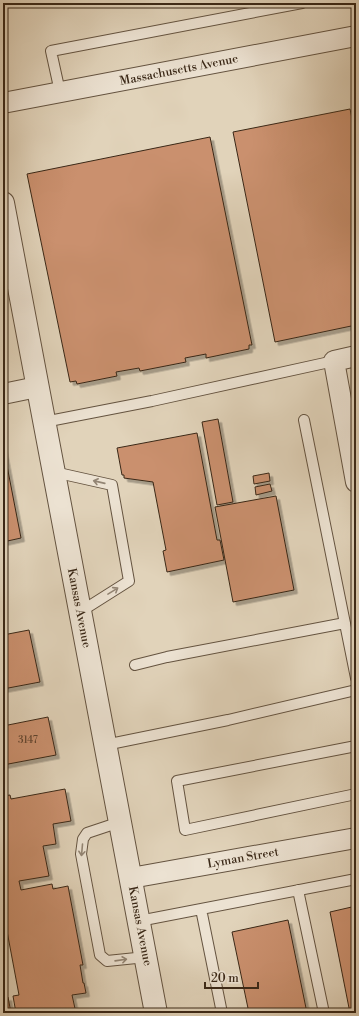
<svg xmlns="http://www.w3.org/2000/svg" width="359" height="1016" font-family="'Libre Bodoni',serif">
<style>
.building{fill:#ca906e;stroke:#3a2817;filter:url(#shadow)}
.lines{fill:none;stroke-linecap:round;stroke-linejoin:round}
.service-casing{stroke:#645340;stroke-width:12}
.minor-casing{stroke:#645340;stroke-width:22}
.tertiary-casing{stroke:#645340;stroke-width:24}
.service{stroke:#ece2d2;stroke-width:10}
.minor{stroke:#ece2d2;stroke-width:20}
.tertiary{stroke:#ece2d2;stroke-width:22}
.oneway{stroke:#938574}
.labels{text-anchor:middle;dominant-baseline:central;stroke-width:3;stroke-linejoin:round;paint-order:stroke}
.number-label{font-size:10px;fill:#5e422d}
.street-label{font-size:12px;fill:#3a2817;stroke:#ece2d2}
</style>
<defs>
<filter id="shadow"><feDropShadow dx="3.5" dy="3.5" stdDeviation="0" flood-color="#0004"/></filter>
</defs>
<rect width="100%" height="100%" fill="#e1d3ba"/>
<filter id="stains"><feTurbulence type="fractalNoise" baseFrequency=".005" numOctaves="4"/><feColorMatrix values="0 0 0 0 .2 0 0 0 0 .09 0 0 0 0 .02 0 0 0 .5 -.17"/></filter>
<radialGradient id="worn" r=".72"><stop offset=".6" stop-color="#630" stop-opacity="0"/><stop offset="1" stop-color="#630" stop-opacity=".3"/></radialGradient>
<path class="building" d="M350,109L356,137V325L275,342L233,132Z
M210,137L252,345H249V349L206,358V354L185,358L186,362L140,371L139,368L116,372L117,376L77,384L76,381L70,382L27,174Z
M218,419L233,502L217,505L202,422Z
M197,433L217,540H220L224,560L167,572L163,551L166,550L153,482L124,478V475H122L117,448Z
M3,445L21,538L3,542Z
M269,473L270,481L254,484L253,476Z
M270,484L272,491L256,495L255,487Z
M276,496L294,590L233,602L215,507Z
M29,630L40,682L3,689V635Z
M48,717L56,755L3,765V726Z
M65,789L71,821L53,824L56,844L43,846L49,876L19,881L21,890L52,884L53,889L68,886L83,965H80L83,983H84L86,993L72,995L76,1013H16L13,996L19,995L4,915H3V796L10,795L11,799Z
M356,906V1013H350L330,912Z
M288,920L307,1013H249L232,932Z
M8,997L11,1013H3V998Z"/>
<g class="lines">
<g class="service-casing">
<path id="service" d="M60,92L51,51L302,3
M304,420L356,678
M44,422L152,401L334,361
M54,472L112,485L129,581L80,612
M135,665L167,657L345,623
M105,745L228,720L356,690
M356,746L177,781L185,830L356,794
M120,822L87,833L83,839L81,854L100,955L107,961L146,957
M298,890L324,1013
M201,909L222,1013
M139,921L356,879"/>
</g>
<g class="minor-casing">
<path id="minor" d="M3,103L356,36
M356,356L334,361L356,482
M3,394L37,387
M131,878L356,838"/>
</g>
<g class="tertiary-casing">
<path id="tertiary" d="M3,203L156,1013"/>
</g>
<use href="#service" class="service"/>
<use href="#minor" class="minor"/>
<use href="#tertiary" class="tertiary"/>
</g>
<defs><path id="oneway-shaft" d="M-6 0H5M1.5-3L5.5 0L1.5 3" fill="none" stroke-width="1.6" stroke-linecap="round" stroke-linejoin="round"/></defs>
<g class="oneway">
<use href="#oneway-shaft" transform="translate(99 482) rotate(-167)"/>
<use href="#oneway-shaft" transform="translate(113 591) rotate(-32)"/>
<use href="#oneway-shaft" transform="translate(82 850) rotate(95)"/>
<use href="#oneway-shaft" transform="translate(121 960) rotate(-8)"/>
</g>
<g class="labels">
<g class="number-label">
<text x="28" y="740">3147</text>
</g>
<g class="street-label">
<text transform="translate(179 70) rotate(-11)">Massachusetts Avenue</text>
<text transform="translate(79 608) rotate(79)">Kansas Avenue</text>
<text transform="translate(243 858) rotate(-10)">Lyman Street</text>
<text transform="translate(140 926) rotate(79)">Kansas Avenue</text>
</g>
</g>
<rect width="359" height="1016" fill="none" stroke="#e1d3ba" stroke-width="16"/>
<rect x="4" y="4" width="351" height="1008" fill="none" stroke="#3a2817" stroke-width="2"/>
<rect x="8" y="8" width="343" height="1000" fill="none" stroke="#3a2817"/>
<path d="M205 982v6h53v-6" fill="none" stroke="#3a2817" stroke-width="2"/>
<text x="211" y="982" font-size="12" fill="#3a2817" stroke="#ece2d2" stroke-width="3" paint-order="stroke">20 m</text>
<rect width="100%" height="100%" filter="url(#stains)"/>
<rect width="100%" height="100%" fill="url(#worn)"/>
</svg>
